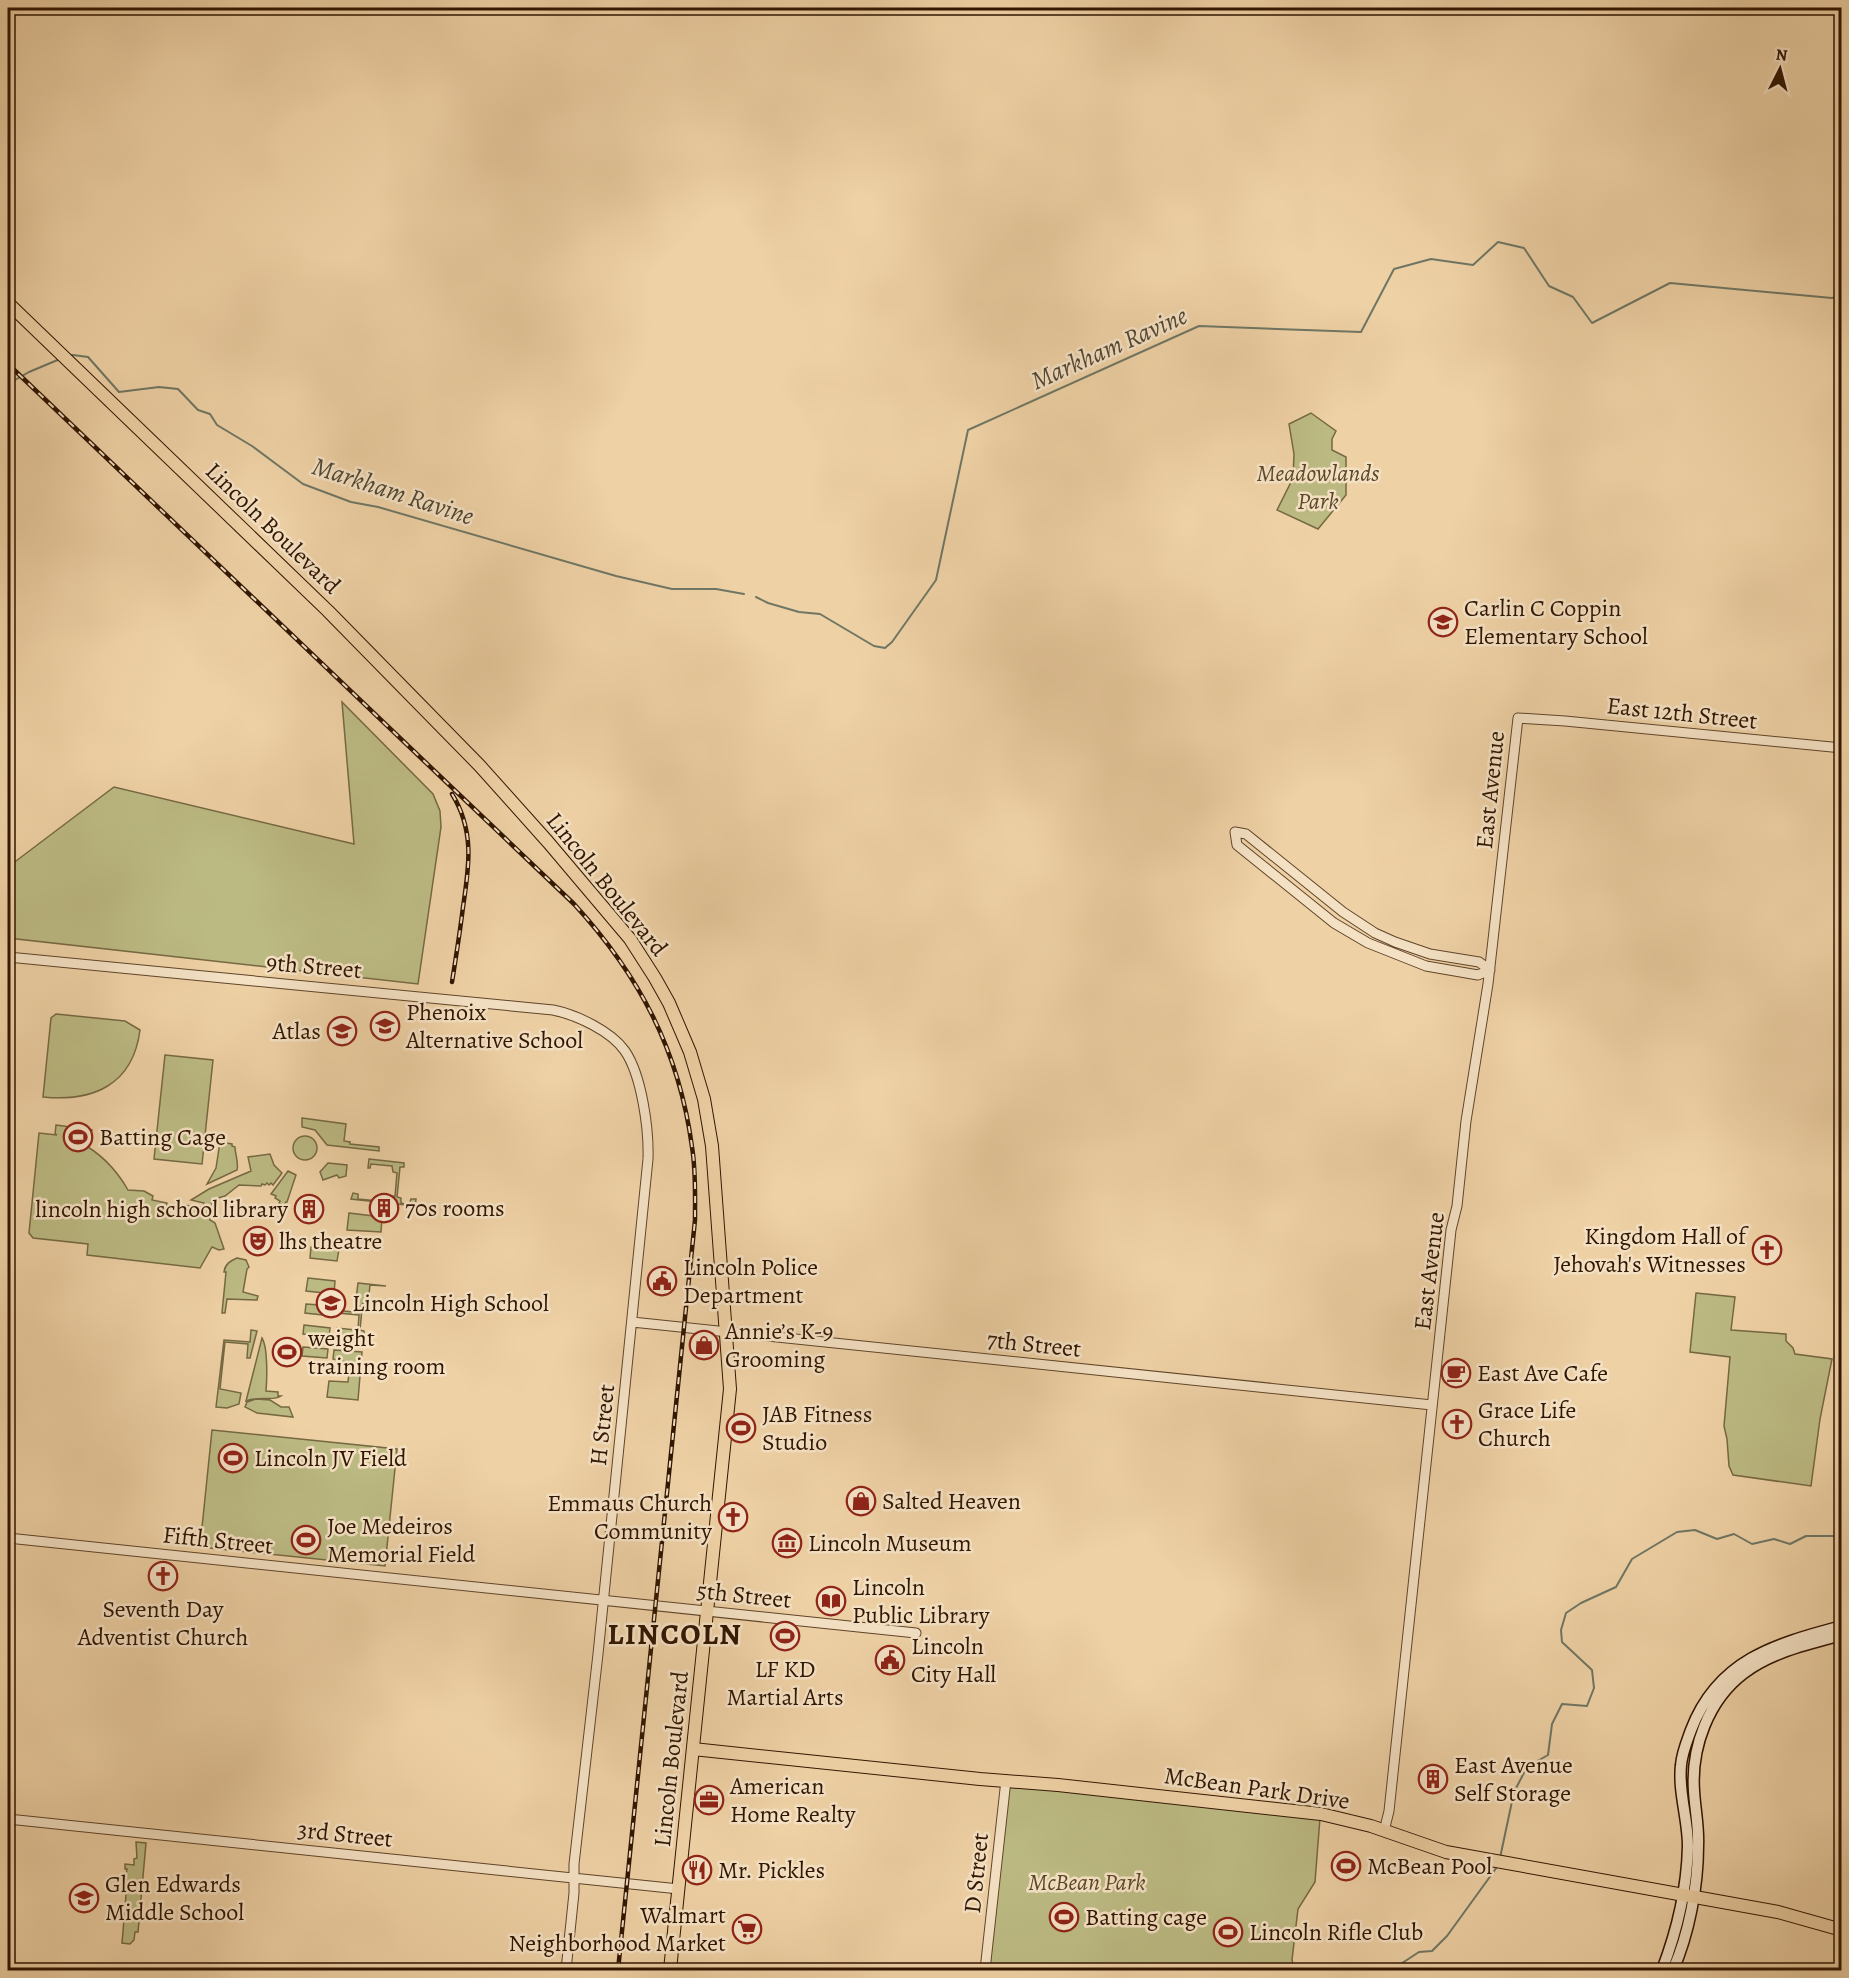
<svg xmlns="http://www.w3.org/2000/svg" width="1849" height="1978" font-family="Alegreya,serif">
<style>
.green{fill:#bcba83;stroke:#766842;stroke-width:1.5}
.water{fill:#99b7a7;stroke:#6f7664;stroke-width:1.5}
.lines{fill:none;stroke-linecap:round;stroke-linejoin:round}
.stream{stroke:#6f7664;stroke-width:2}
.tertiary-casing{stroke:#604429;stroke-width:11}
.secondary-casing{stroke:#311500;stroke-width:13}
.primary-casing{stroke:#311500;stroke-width:14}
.tertiary{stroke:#f4e1c4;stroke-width:9}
.secondary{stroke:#f4e1c4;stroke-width:10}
.primary{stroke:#eed1a5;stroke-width:12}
.rail-casing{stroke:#311500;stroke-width:4.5}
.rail{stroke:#f4e1c4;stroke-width:2;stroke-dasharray:7;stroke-linecap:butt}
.labels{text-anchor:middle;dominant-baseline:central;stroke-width:5;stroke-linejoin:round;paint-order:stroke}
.park-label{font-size:24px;font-style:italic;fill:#5b4727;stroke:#f4e1c4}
.street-label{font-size:24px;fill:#311500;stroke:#f4e1c4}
.poi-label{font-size:24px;fill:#311500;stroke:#f4e1c4;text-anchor:start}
.water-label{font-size:26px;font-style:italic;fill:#504632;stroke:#f4e1c4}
.district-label{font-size:30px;font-weight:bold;letter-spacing:1.5px;fill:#311500;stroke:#f4e1c4}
</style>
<rect width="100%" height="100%" fill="#eed1a5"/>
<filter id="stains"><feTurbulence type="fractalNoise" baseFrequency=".00333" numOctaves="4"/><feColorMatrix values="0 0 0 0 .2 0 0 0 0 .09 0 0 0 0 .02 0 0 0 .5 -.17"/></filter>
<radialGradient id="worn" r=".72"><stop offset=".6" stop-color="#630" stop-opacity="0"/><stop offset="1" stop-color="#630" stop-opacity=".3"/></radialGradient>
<path class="green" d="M1311,413L1336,431L1332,439V450L1346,457V495L1318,529L1277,510L1293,478L1294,454L1289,424Z
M342,702L433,794L440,811L441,827L418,984L8,938V867L114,787L354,844Z
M56,1014L125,1021L140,1030C133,1085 93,1102 43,1097L51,1018Z
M165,1055L213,1060L202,1164L154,1159Z
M302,1118L346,1124L344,1141L350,1142V1144L379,1147V1151L327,1145L315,1130L302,1127Z
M56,1125L92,1130L88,1145L79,1142C101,1153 116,1169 128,1190L144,1191L153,1196L152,1200L167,1203L166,1207H169L168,1214L183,1217L185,1215L186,1208L182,1207V1205L203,1207L204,1203L191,1200L209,1189L251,1171L248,1157L270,1154L274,1165L282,1173L273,1185L271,1183L269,1185L267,1183L265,1185L262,1184L261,1186L239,1185L225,1196L211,1200L212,1205L208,1213L210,1220L215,1223L224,1249L219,1250L212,1247L200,1268L87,1255L88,1244L33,1238L29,1233L39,1133L57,1135L55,1134Z
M293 1148a12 12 0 1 1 24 0a12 12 0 1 1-24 0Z
M220,1142L232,1144V1146L235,1147C235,1154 239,1163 237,1170L207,1184L216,1168Z
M369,1159L404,1163V1167H400L397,1197L401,1198V1203L409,1205L411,1199H416L415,1206L351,1199L353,1193L358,1194V1199L389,1202L390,1197L395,1196L397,1173L393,1172L392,1166L371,1164L370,1168H368Z
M328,1163L347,1165L346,1176L339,1178L337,1175L323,1180L320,1172Z
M288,1171L296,1175L287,1202H286L284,1206L279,1203L280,1201L275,1198L276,1196L271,1194Z
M349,1213L382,1217L381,1232L347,1230Z
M311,1247L339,1249L337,1261L310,1258Z
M237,1258L246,1260L249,1267L247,1269L243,1292L258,1296L257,1300L227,1299L225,1313H222L226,1272H224C225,1264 230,1261 237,1258Z
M308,1278L335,1281L334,1294L306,1291Z
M358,1283L386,1286L370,1285L368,1304L363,1303L361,1307L362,1309L360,1330L364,1331V1335H360V1340L336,1337L337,1328L356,1330L358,1329L359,1315L338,1313L339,1308L343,1309L344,1311L361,1313L360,1306H358V1300L356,1299Z
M1696,1293L1735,1297L1731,1330L1786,1334V1341L1793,1348L1795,1354L1832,1359L1820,1419L1811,1486L1733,1475L1729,1466L1727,1439L1724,1426L1730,1357L1690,1352Z
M306,1304L333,1306L332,1316L305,1313Z
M304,1325L330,1328L329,1337L303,1334Z
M251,1330L257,1331L250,1358H247L248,1344L225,1342L220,1389L241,1393L239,1404L227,1408L216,1407L224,1340L250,1342Z
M262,1338C268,1347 267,1379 266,1391L278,1392V1396H281C272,1402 261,1395 246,1401Z
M303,1347L328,1349L327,1358L302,1356Z
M334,1350L362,1352L358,1400L327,1397L329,1381L348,1382L350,1363L333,1359Z
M256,1399L270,1400L281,1407H289L293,1417L257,1413L245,1407L247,1402Z
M212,1430L397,1449L385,1566L200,1547Z
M1007,1784L1320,1818L1315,1882L1298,1909L1292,1960L1295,1970H987Z
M136,1842L146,1843L138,1932H135L134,1940L130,1944L122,1943L127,1883L125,1882L127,1869H125V1864L134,1865V1859L137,1858Z"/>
<path class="water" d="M1340,1855L1355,1856L1352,1878L1338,1876Z"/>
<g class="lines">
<path class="stream" d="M68,356L73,355L88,357L119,392L159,387L178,389L198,410L210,414L217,425L252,446L303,484L351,502L378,507L616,576L672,589H716L744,594
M8,384L29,372L60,359
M756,597L768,603L799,612L820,614L874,646L885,648L892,642L936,580L968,430L1199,326L1361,332L1394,269L1431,259L1473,265L1498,242L1524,248L1549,286L1573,297L1592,323L1670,283L1832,298L1841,296L1842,293
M1500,1858L1514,1792L1527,1767L1548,1755L1552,1724L1562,1704L1587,1706L1594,1688L1592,1670L1562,1642L1561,1630L1566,1613L1581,1603L1616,1587L1632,1559L1677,1532L1695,1530L1717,1539L1734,1534L1752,1544L1774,1539L1790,1544L1806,1536H1842
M1377,1970L1381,1967L1393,1969L1419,1952L1432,1951L1447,1936L1497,1867"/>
<g class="tertiary-casing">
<path id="tertiary" d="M1235,832L1246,834L1343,912L1375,933L1395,942L1430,954L1479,962L1490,970L1478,975L1426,966L1368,943L1334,923L1237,845Z
M8,957L553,1010C577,1015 611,1031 625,1051C642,1076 649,1130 648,1159L598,1654L574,1864V1893L566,1970
M632,1322L1432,1405
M8,1538L916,1633
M8,1819L679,1889
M1384,1831L1389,1811L1451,1230L1457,1206L1466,1121L1488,984L1518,718L1565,721L1842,748
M985,1970L1006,1780"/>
</g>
<g class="secondary-casing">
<path id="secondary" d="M1662,1970C1677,1931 1687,1889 1688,1846C1688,1819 1678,1792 1681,1765C1682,1753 1687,1741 1691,1730C1718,1659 1776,1644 1842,1626
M1673,1970C1689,1934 1698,1886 1698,1846C1699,1827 1695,1809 1694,1791C1691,1748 1708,1700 1744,1673C1772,1652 1808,1644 1842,1635"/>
</g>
<g class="primary-casing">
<path id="primary" d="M8,303L328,611L480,766L548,842L630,939L655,978L669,1003L690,1052L704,1099L712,1146L730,1389L670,1970
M693,1749L980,1779L1058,1785L1321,1814L1371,1826L1446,1852L1778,1912L1842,1930"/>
</g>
<use href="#tertiary" class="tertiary"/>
<use href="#secondary" class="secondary"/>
<use href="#primary" class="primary"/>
<g class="rail-casing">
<path id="rail" d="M8,364L574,904C639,975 679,1050 692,1147C696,1171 695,1196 695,1220L618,1970
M452,794C475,831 469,867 463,907C460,932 456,957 452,982"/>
</g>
<use href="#rail" class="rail"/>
</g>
<defs>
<g id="school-ring" transform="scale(1.5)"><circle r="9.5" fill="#f4e1c4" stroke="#8f2418" stroke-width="1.5"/><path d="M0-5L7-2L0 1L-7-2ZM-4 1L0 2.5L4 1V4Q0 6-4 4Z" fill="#8f2418"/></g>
<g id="stadium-ring" transform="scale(1.5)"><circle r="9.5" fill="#f4e1c4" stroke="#8f2418" stroke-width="1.5"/><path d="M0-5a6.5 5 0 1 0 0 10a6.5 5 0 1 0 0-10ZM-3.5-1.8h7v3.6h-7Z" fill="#8f2418"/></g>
<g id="building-ring" transform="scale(1.5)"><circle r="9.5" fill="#f4e1c4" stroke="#8f2418" stroke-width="1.5"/><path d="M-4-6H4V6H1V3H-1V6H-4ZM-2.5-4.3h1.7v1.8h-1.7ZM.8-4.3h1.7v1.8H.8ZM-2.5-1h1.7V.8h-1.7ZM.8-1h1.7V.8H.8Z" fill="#8f2418"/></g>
<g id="theatre-ring" transform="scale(1.5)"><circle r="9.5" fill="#f4e1c4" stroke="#8f2418" stroke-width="1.5"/><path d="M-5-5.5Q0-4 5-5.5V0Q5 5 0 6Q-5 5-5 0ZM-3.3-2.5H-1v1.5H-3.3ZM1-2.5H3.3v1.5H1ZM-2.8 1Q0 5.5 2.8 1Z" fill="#8f2418"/></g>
<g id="church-ring" transform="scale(1.5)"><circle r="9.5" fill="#f4e1c4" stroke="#8f2418" stroke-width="1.5"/><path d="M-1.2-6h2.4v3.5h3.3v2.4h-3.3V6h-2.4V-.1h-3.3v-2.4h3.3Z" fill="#8f2418"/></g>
<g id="civic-ring" transform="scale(1.5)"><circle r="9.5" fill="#f4e1c4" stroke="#8f2418" stroke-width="1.5"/><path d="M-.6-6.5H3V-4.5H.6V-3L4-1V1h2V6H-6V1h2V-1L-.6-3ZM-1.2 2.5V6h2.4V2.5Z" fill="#8f2418"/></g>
<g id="shop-ring" transform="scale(1.5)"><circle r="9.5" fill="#f4e1c4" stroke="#8f2418" stroke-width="1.5"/><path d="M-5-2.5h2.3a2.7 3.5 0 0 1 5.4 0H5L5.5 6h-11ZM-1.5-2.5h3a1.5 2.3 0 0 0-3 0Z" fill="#8f2418"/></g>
<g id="cafe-ring" transform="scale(1.5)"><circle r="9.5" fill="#f4e1c4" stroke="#8f2418" stroke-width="1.5"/><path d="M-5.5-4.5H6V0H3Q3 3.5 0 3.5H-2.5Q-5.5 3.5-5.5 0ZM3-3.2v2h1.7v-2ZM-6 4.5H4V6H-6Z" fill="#8f2418"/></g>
<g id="museum-ring" transform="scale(1.5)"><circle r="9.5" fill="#f4e1c4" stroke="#8f2418" stroke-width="1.5"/><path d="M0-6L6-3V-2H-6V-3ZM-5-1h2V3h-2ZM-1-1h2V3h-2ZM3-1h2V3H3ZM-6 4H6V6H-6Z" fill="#8f2418"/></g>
<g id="library-ring" transform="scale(1.5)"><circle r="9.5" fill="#f4e1c4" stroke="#8f2418" stroke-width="1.5"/><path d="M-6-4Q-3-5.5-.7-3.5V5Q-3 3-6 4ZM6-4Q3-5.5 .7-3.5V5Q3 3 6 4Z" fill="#8f2418"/></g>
<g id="office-ring" transform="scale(1.5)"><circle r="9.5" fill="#f4e1c4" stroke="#8f2418" stroke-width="1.5"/><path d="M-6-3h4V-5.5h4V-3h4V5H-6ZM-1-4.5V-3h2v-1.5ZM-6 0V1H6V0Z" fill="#8f2418"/></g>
<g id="restaurant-ring" transform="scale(1.5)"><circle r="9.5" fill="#f4e1c4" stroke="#8f2418" stroke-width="1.5"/><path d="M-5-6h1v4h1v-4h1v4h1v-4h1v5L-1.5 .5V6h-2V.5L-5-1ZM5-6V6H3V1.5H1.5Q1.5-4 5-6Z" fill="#8f2418"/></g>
<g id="supermarket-ring" transform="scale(1.5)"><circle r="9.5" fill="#f4e1c4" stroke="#8f2418" stroke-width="1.5"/><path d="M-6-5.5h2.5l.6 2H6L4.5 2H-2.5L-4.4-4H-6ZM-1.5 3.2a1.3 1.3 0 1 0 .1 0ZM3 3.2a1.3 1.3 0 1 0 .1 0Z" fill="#8f2418"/></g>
</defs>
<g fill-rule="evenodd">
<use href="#school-ring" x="1443" y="622"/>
<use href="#school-ring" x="385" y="1026"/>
<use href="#school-ring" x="342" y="1031"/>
<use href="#stadium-ring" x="78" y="1137"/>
<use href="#building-ring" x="384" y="1208"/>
<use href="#building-ring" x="309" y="1209"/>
<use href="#theatre-ring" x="258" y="1241"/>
<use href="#church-ring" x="1767" y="1250"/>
<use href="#civic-ring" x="662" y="1281"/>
<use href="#school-ring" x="331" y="1303"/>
<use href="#shop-ring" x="704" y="1345"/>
<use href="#stadium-ring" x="287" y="1352"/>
<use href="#cafe-ring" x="1456" y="1373"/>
<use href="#church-ring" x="1457" y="1424"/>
<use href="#stadium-ring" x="741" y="1428"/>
<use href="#stadium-ring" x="233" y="1458"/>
<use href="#shop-ring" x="861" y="1501"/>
<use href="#church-ring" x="733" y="1517"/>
<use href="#stadium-ring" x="306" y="1540"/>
<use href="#museum-ring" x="787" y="1543"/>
<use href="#church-ring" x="163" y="1576"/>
<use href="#library-ring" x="831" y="1601"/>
<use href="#stadium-ring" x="785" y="1636"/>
<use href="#civic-ring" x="890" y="1660"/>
<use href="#building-ring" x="1433" y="1779"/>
<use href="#office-ring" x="709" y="1800"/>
<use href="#stadium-ring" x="1346" y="1866"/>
<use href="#restaurant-ring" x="697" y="1870"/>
<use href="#school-ring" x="84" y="1898"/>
<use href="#stadium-ring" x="1064" y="1917"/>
<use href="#supermarket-ring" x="747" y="1929"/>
<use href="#stadium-ring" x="1228" y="1932"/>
</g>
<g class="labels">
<g class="park-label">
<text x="1318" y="473">Meadowlands<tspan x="1318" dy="28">Park</tspan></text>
<text x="1087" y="1882">McBean Park</text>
</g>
<g class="street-label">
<text transform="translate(273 528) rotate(44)">Lincoln Boulevard</text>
<text transform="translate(1682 713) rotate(6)">East 12th Street</text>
<text transform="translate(1490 790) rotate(-84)">East Avenue</text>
<text transform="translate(607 884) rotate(51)">Lincoln Boulevard</text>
<text transform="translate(314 966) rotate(5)">9th Street</text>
<text transform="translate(1429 1271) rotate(-83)">East Avenue</text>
<text transform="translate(1034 1344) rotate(6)">7th Street</text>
<text transform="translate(602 1425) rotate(-84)">H Street</text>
<text transform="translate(218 1540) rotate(6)">Fifth Street</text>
<text transform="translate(744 1595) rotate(6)">5th Street</text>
<text transform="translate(671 1759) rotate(-84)">Lincoln Boulevard</text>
<text transform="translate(1257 1788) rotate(8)">McBean Park Drive</text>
<text transform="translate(345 1834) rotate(6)">3rd Street</text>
<text transform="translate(976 1873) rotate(-84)">D Street</text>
</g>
<g class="poi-label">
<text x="1464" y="608">Carlin C Coppin<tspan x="1464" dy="28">Elementary School</tspan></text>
<text x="406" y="1012">Phenoix<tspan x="406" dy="28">Alternative School</tspan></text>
<text x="321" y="1031" text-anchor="end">Atlas</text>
<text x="99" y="1137">Batting Cage</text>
<text x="405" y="1208">70s rooms</text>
<text x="288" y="1209" text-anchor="end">lincoln high school library</text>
<text x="1746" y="1236" text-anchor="end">Kingdom Hall of<tspan x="1746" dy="28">Jehovah's Witnesses</tspan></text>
<text x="279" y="1241">lhs theatre</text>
<text x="683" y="1267">Lincoln Police<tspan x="683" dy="28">Department</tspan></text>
<text x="352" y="1303">Lincoln High School</text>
<text x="725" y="1331">Annie’s K-9<tspan x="725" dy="28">Grooming</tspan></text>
<text x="308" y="1338">weight<tspan x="308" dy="28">training room</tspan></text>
<text x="1477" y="1373">East Ave Cafe</text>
<text x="1478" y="1410">Grace Life<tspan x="1478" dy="28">Church</tspan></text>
<text x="762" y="1414">JAB Fitness<tspan x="762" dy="28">Studio</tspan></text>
<text x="254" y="1458">Lincoln JV Field</text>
<text x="882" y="1501">Salted Heaven</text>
<text x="712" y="1503" text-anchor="end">Emmaus Church<tspan x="712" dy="28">Community</tspan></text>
<text x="327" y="1526">Joe Medeiros<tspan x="327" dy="28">Memorial Field</tspan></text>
<text x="808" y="1543">Lincoln Museum</text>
<text x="852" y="1587">Lincoln<tspan x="852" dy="28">Public Library</tspan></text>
<text x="163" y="1609" text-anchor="middle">Seventh Day<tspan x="163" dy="28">Adventist Church</tspan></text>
<text x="911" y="1646">Lincoln<tspan x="911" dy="28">City Hall</tspan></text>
<text x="785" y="1669" text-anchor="middle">LF KD<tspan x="785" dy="28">Martial Arts</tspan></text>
<text x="1454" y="1765">East Avenue<tspan x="1454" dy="28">Self Storage</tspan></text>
<text x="730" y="1786">American<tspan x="730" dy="28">Home Realty</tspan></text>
<text x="1367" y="1866">McBean Pool</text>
<text x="718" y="1870">Mr. Pickles</text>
<text x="105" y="1884">Glen Edwards<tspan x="105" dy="28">Middle School</tspan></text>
<text x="726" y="1915" text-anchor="end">Walmart<tspan x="726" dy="28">Neighborhood Market</tspan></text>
<text x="1085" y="1917">Batting cage</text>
<text x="1249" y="1932">Lincoln Rifle Club</text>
</g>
<g class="water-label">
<text transform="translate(1109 348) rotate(-24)">Markham Ravine</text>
<text transform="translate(393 491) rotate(18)">Markham Ravine</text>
</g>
<g class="district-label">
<text x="675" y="1634">LINCOLN</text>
</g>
</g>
<rect width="1849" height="1978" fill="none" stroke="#eed1a5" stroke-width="30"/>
<rect x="9" y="9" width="1831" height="1960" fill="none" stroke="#311500" stroke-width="3"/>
<rect x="15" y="15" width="1819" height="1948" fill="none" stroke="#311500" stroke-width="1.5"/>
<g transform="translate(1780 69) rotate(6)" stroke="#f4e1c4" stroke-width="4.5" paint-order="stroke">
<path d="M0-4.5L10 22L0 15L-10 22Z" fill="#311500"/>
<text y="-9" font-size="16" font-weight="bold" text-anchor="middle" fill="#311500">N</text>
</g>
<rect width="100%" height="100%" filter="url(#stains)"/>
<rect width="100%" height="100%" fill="url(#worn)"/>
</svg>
